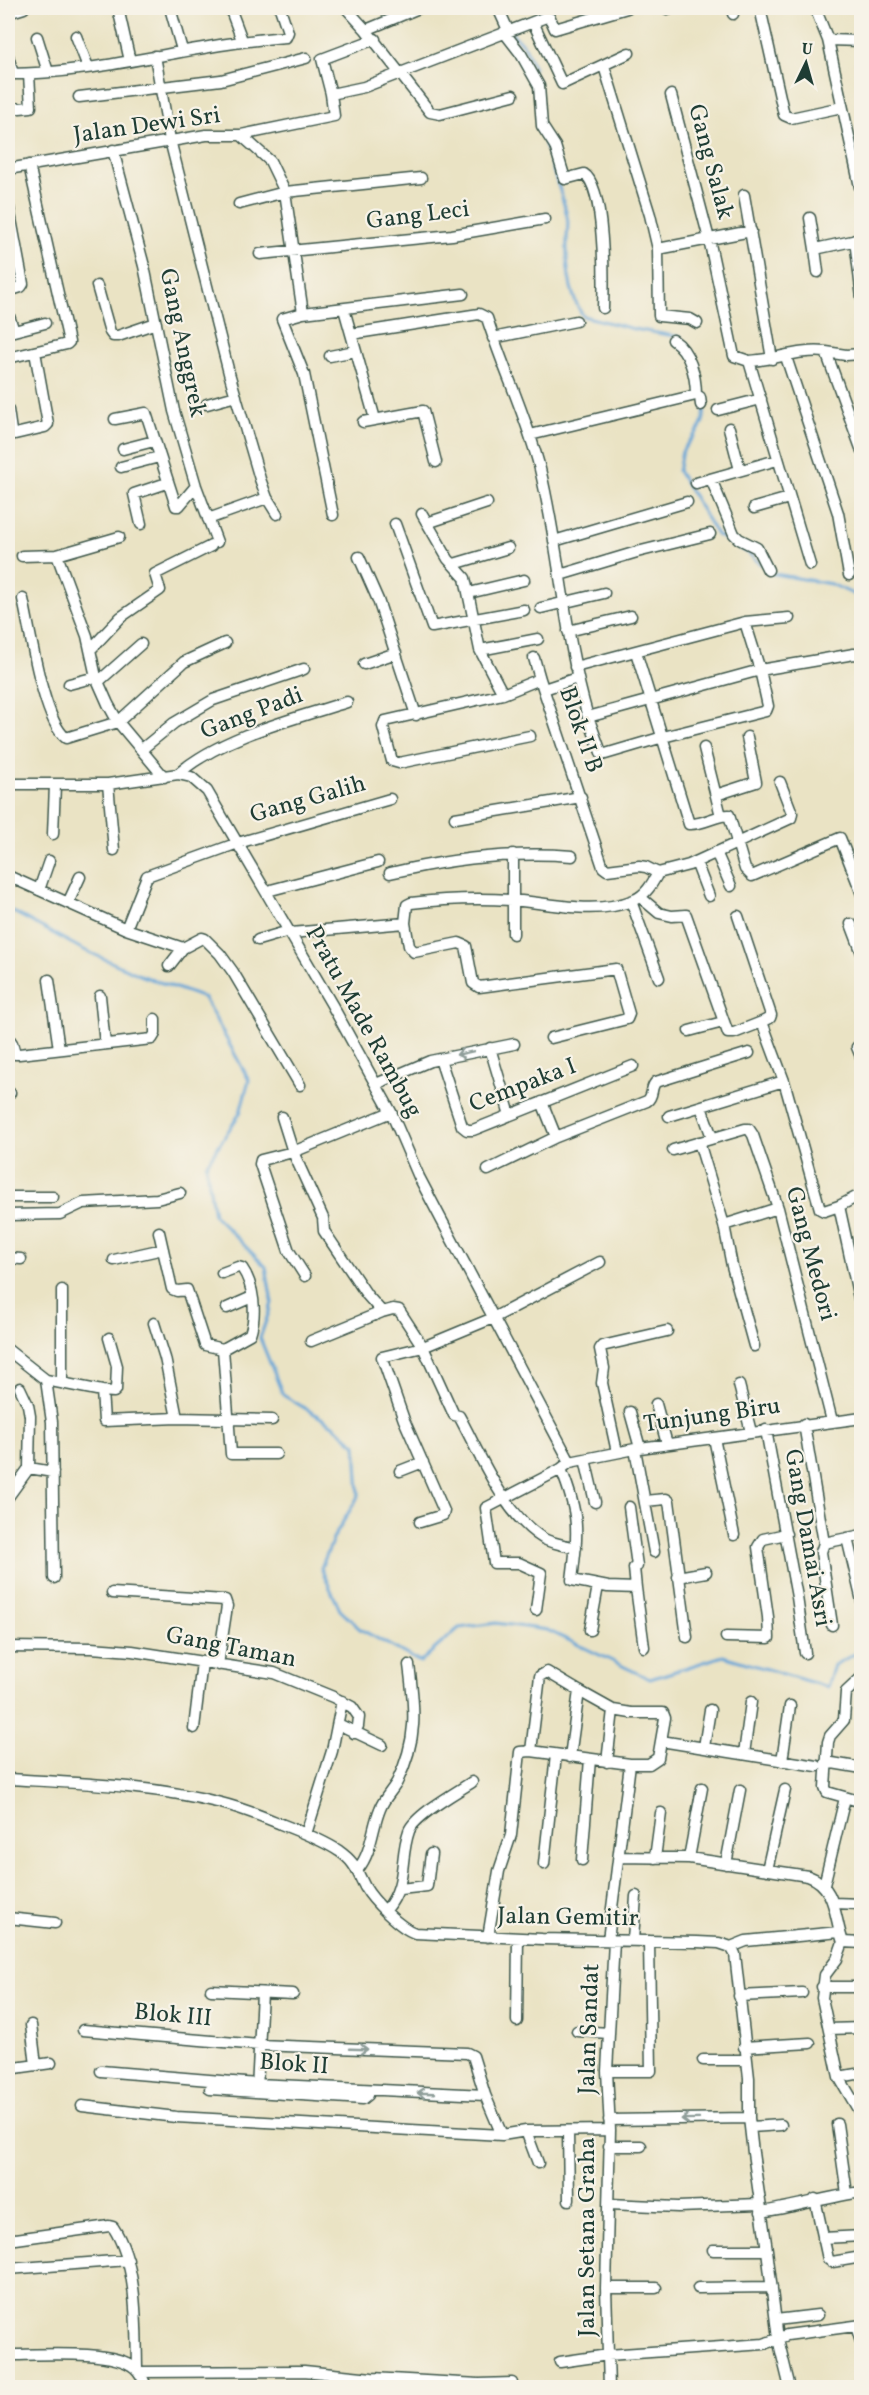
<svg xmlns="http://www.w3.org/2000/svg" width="869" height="2395" font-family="Vollkorn,serif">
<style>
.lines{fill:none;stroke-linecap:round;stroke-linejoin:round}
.stream{stroke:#64a4d7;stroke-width:3}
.minor-casing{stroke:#3d564a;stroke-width:13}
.minor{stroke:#fff;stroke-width:10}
.oneway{stroke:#8f9e9a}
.labels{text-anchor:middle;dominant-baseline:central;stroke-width:4.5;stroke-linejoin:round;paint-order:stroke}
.street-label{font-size:24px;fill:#1f3d34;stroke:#f7f3e8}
</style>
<rect width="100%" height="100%" fill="#f7f3e8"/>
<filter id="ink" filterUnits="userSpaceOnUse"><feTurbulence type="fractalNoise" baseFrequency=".0167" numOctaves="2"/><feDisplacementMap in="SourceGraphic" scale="12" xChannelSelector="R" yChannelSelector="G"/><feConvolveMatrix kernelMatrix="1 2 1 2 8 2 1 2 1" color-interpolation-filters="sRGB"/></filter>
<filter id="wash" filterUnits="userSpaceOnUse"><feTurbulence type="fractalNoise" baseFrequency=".008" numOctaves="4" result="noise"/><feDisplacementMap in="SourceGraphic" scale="24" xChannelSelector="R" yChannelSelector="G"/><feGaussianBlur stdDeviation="1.35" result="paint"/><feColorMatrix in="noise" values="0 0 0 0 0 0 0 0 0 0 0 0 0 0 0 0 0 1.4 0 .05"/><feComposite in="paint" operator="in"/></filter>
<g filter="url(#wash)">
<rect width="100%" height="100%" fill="#eae3c4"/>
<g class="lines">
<path class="stream" d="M512,33L525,47L534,68
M543,135C549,163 561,188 567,216C569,224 567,231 567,239C566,265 569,294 583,316L634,329L680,337L682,343
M704,405C707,431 692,433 682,452C680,457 680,465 678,471L717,535L747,552L760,564
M769,573L831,584L855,595L862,608
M8,909L82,949L140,975L204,998L249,1080L240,1113L206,1165L214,1215L266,1267L272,1303L260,1338L283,1395L333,1425L356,1445L359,1495L334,1537L321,1568L340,1610L360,1629L420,1662L459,1628L496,1623L547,1630L650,1679L723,1656L827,1687L834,1665L862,1650"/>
</g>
</g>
<g filter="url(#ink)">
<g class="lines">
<g class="minor-casing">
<path id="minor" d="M118,8L130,61
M170,8L182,50
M230,8L242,40
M346,8L366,30
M419,8L366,30L430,112L440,114L513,95
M498,8L508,30
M732,8L733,14
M760,8L784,115L791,118L842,107
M815,8L828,40L862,196
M667,9L670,8
M8,13L24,8
M533,22L562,84L629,53
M504,32L521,54L539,86L542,126L555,146L565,179L584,174C605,186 604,283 603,308
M76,36L88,67
M37,37L48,72
M828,40L862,41
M8,56L13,74
M155,56L170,140L229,373L260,479L267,498L277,514
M604,66L650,215L658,249L659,316L690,319L697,323
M8,74C101,74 193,44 286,37L288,32L280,8
M331,94L364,87L546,17L550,18L555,29L627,8
M671,95L709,239L734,356L749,361
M79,97L221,80L306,58
M8,109L31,107L29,75
M241,135L334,116L331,94L322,59L375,39
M113,150L144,266L174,411L196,486L217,542
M8,169L206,135H241L270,161L285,192L303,313
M744,195L772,359
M8,203L23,284L21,287L8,291
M239,204L285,192L421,178
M810,218L815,249L862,239
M855,240L862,298
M658,249L751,231
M815,249L818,272
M260,254L452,235L545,219
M97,286L110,332L113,336H118L156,323
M344,309L375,419
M8,313L14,331L45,323
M351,334L479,314L487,318C503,369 527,417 540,469C560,551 564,636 588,717L760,670L854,654L862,655
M493,338L576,321
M673,340C690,351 696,376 696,395
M862,354L846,355L826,352L862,451
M330,356L355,351
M786,357L838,513L849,575
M8,358L67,344L69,342L29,165
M207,404L236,396
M8,410L11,431L15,434L45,427L48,424L35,352
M718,410L761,399
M115,419L146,413L176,506H179L196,486
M363,422L423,411L436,462
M729,428L740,470
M530,435L696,395L700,397L701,405
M123,449L154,441
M121,467L159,457
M711,479L734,534L739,539L757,548L768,570
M696,483L777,460
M754,508L789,498
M422,514L448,559L465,578L480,650L503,694L540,679L603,867L607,870L639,866L646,867L658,873
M333,515L304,374L282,319L303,313L463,294
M208,519L267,498
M427,523L487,503
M141,524L134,494L167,483
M395,524L432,627L524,610
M554,541L687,502
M57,555L87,636L96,677L108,704L118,722L164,777
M22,556L57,555L119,537
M359,557L378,600L416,715
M454,564L508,548
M810,565L749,361C775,360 799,349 826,352
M560,575L637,552L710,534
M469,593L524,580
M23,599C30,630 43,721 66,738L118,722L184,662L225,643
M541,608L604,593
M568,631L631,616
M91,649L121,617L160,590L155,574L211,546
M480,650L538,639
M636,652L689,824C703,825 716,815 729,815L745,869L752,876L840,838L862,894
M534,658L540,679
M364,664L396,653
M575,667L745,622L789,618
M98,682L141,644
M69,684L96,677
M544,689L577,678
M503,694L385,721L383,727L392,761L399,763L530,736
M588,717L602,755L663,737L766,711L768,706L760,670L745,622
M704,748L721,816
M142,749L174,723L213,700L304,669
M178,774C220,737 293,719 347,702
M8,784H108L178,774L191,777L207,791L332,1005L391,1112L419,1177L441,1219L570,1462
M108,784L114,850
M716,795L756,782L747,737
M455,818L581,797
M53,834L55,785
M716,852L731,886
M696,862L709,896
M390,873C450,859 510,851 572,856
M8,876L126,929L183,948L202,938L205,939L220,954L233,972L300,1085
M39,890L49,861
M267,891L378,862
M640,897L659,913L672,916L686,915L728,1033H734L762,1022L784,1081L820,1209L824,1211L839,1206L862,1194
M631,901L659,978
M68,903L80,877
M738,916L771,1015L770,1018L762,1022
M405,923L409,946L414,952L459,943L466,946L473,983L479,987L616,969L629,1014L627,1019L551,1038
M851,924L862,953
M126,929L147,876L238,843L390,799
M291,933L405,923L407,905L411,903C445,899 477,898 511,900C551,903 595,916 634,900C646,895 652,884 658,873L689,865L791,818L792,813L780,782
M513,934V854
M258,940L289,931
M169,966L183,948
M49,980L59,1049
M100,996L105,1044
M689,1031L723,1022
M8,1037L12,1043L15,1054H19L152,1039L155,1034V1019
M857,1047L862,1059
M490,1048L510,1115
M440,1059L462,1126L467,1130H473L633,1066
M376,1084L430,1061L514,1044
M8,1093H10
M542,1102L556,1137
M701,1107L712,1137
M669,1116L784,1081
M282,1117L293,1152L323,1218L324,1231L367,1295L382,1312
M699,1142L724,1225L778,1208
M673,1150L745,1129H749L753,1135L778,1208L832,1421
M488,1170L556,1137L647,1101C654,1096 650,1087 656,1082L749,1053
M8,1197H53
M839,1206L862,1312
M8,1215L60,1214L83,1203L157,1199L180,1193
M724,1225L732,1266L754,1346
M159,1232L172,1289L177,1291L187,1290L205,1345L223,1349L250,1334C257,1314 254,1285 242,1268L238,1267L222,1273
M8,1258L21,1259
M114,1260L163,1249
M305,1276L289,1251L260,1164L261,1160L293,1152L391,1112
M62,1290V1382
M227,1308L252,1297
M154,1323L165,1358L177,1418
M311,1341L382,1312L393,1309L399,1310L423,1347L454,1415L459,1416C481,1456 504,1515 544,1539C554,1544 566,1545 576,1548
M223,1349L231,1454H276
M8,1350L46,1380L52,1422L54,1578
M46,1380L102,1391L104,1421L177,1418L272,1420
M739,1385L751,1432
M102,1391L114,1392L116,1390L117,1366L109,1338
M656,1404L667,1444
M630,1412L640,1448
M804,1424L824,1543
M766,1430L797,1597L805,1653
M714,1438L734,1535
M635,1449L654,1552
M617,1452L602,1383L604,1368L600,1349L602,1346L667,1331
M585,1459L595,1502
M570,1462L640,1448L862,1418
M29,1468L53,1472
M561,1469C580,1516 578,1531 572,1580L608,1587L636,1588L644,1647
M400,1471L423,1462
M8,1497L29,1468L30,1416L28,1405L20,1388
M645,1501L666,1499L669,1501L687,1637
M629,1507L637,1566L634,1568L636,1588
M420,1522L443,1515L444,1511L404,1420L382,1357L423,1347L493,1318L600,1262
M847,1538L862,1601
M824,1543L821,1552L832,1625
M824,1543L862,1535
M678,1577L706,1572
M112,1593L225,1600L227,1606L218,1665
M536,1610L541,1573L519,1563H494L486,1508L561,1469L570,1462
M590,1630L598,1586
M726,1637L769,1638L768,1617L758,1547L763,1539L786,1534
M8,1647L91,1648L132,1651L274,1673L333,1697L352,1707L359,1717L358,1726L354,1733
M862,1677L846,1692L844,1720L830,1736L828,1742L825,1787L827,1792L862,1802
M579,1691L613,1710L607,1762
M338,1724L382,1745
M194,1728L202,1662
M661,1741L817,1766
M704,1747L710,1710
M531,1751L540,1676L547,1672L579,1691L570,1757
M744,1754L751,1702
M782,1761L790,1706
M826,1762L862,1768
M8,1779C78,1783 152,1785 221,1803C242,1808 261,1816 281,1824C301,1832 321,1839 339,1851C356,1863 356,1870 365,1887C373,1901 400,1928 415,1933L542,1939L697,1942L719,1943L731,1947L735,1954L749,2078V2118L753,2153L767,2250L778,2339L790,2388
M306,1834L332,1751L342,1701
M619,1857L689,1858L808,1876C837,1886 834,1918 843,1942L837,1959L825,1975L822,1998L839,2077L862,2116
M655,1858L661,1813
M689,1858L702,1788
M582,1860L590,1759
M544,1864L556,1755
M726,1864L740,1790
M358,1869C372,1852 372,1828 380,1809C384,1798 392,1791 397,1782C418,1739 415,1710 409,1665
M767,1870L785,1790
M824,1885L845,1798
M400,1889L427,1886L431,1854
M833,1903L862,1904
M386,1910C408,1884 399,1859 409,1831C415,1815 457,1792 472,1782
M8,1918L55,1923
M488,1937L499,1871L511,1835L520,1752L531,1751L630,1764H649L658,1758L665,1718L663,1713H631L613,1710
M608,1940L630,1764
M633,1940L636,1896
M843,1942L862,1943
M731,1947L746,1941L839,1932
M822,1987H862
M211,1990L293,1994
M739,1996L802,1993
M517,2021L518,1938
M31,2025L36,2065
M829,2029L862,2028
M83,2030L259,2045L467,2053L473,2056L485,2095L502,2135L526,2131L610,2130
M577,2031L609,2033
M744,2047L810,2043
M703,2060H746
M8,2069L51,2063
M101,2071L257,2084L485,2095
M607,2071H651L649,1941
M839,2077L862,2073
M210,2089L363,2099L368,2095L369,2091
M257,2089L262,1993
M82,2106L176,2117L502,2135
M609,2120L749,2118
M837,2124L847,2194
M750,2127L781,2125
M526,2131L538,2163
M568,2131L569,2200
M609,2146H641
M815,2199L828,2259L832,2262L862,2257
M609,2204L678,2207L759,2204
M761,2212C795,2207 827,2197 862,2192
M8,2238L16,2239L109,2226L113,2227C138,2265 136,2325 137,2369
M823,2238L862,2236
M713,2250H767
M8,2269L128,2260
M606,2288H656
M698,2288L772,2287
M776,2320L818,2315
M856,2326L862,2345
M8,2355C37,2355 114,2349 135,2368C141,2373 144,2381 147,2388
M560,2362L608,2355L764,2344L787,2335L862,2325
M139,2372L304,2371L372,2378L479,2384L512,2383
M609,2388L606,2288L610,2130L607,2071L614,1941"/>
</g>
<use href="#minor" class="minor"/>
</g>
<defs><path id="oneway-shaft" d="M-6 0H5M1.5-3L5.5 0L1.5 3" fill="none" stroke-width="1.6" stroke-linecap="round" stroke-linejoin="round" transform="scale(1.5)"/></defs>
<g class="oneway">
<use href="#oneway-shaft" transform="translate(465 1053) rotate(168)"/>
<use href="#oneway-shaft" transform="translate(359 2049) rotate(2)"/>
<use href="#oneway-shaft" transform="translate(426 2093) rotate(-178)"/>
<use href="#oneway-shaft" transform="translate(690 2119) rotate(179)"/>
</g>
</g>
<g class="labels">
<g class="street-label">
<text transform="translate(147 126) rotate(-8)">Jalan Dewi Sri</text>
<text transform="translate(710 162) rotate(75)">Gang Salak</text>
<text transform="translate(418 216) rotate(-7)">Gang Leci</text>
<text transform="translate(182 343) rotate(78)">Gang Anggrek</text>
<text transform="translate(252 714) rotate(-21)">Gang Padi</text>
<text transform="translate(580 730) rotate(71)">Blok II B</text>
<text transform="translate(308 800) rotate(-16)">Gang Galih</text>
<text transform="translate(363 1022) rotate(61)">Pratu Made Rambug</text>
<text transform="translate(523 1086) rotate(-21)">Cempaka I</text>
<text transform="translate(810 1254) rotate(75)">Gang Medori</text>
<text transform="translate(712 1416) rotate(-8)">Tunjung Biru</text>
<text transform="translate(807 1538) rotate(80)">Gang Damai Asri</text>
<text transform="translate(231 1648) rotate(11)">Gang Taman</text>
<text transform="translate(568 1918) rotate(1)">Jalan Gemitir</text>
<text transform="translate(173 2016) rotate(5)">Blok III</text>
<text transform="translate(590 2029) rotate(-88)">Jalan Sandat</text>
<text transform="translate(294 2065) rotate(4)">Blok II</text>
<text transform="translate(588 2237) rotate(-90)">Jalan Setana Graha</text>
</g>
</g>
<rect width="869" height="2395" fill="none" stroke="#f7f3e8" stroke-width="30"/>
<g transform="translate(806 63) rotate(5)" stroke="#f7f3e8" stroke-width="4.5" paint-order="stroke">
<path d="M0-4.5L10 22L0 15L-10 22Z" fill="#1f3d34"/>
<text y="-9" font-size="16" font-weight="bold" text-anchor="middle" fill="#1f3d34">U</text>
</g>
</svg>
